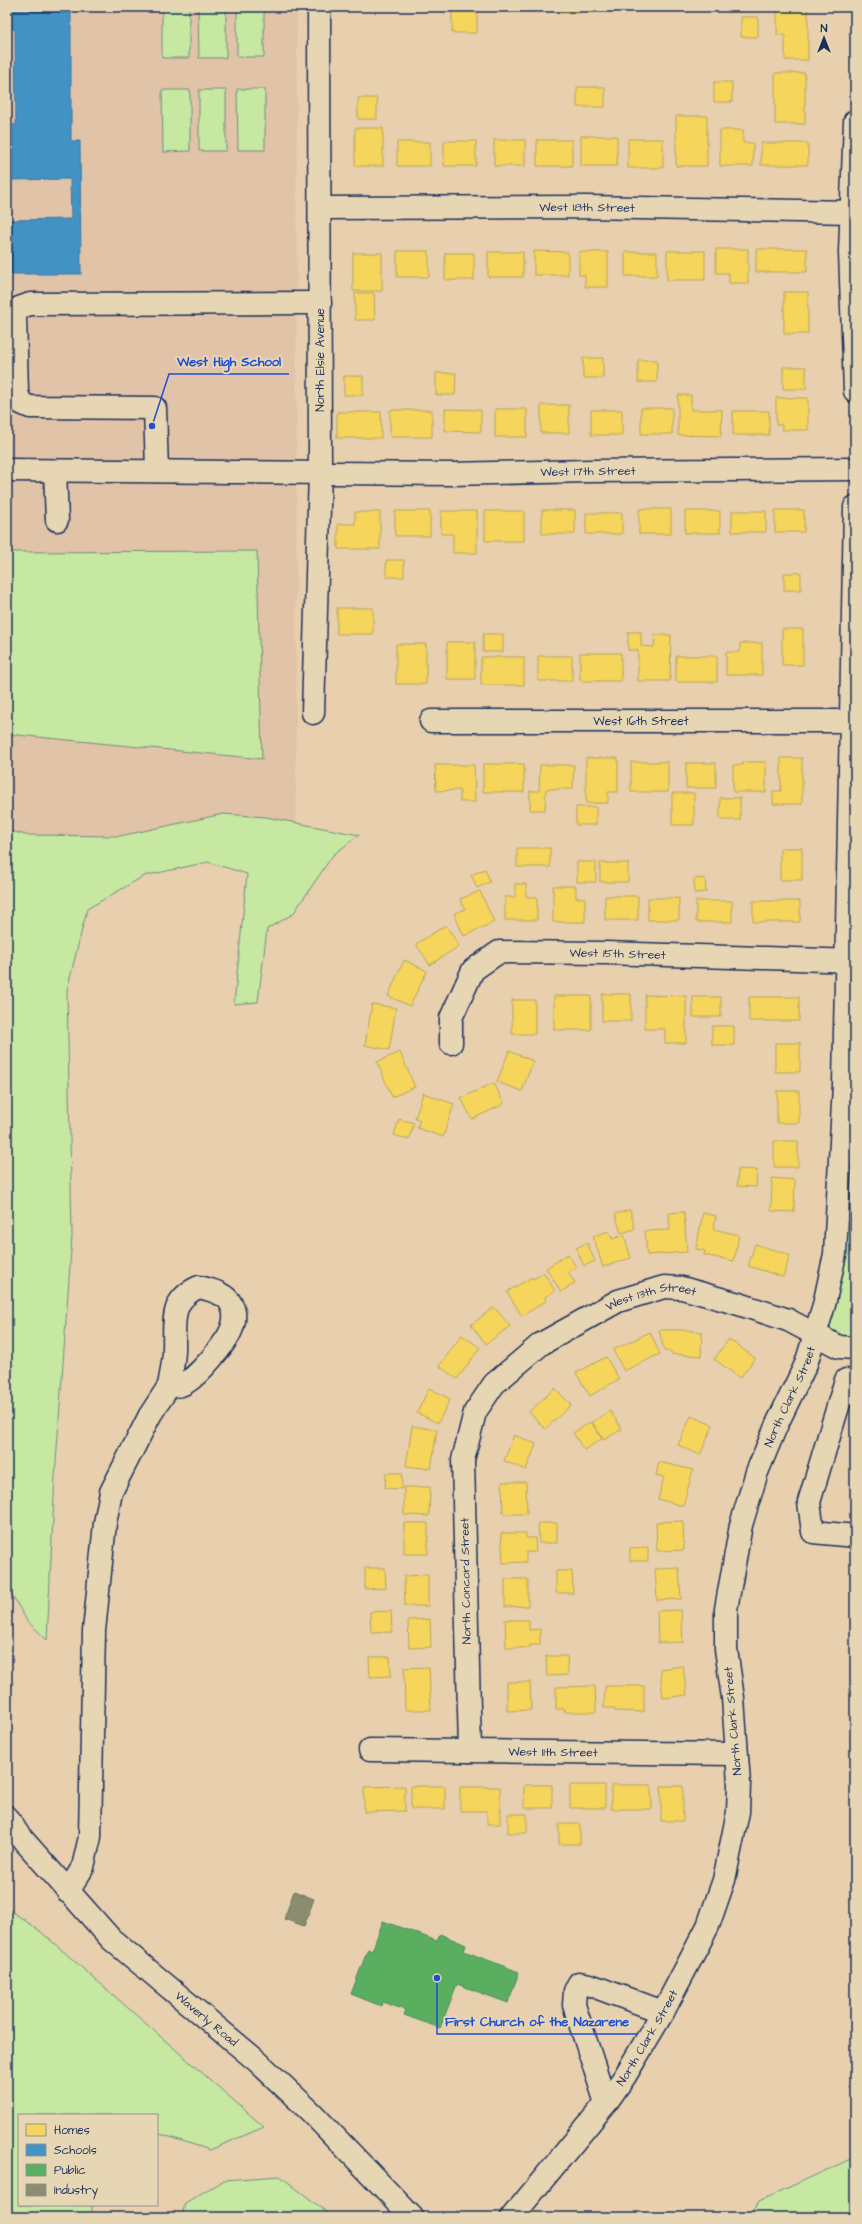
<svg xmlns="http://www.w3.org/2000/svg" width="862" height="2224" font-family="'Architects Daughter',sans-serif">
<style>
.built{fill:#e1c3a8}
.green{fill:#c6e8a1;stroke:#708c80}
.homes{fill:#f6d55c;stroke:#b4a35d}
.schools{fill:#4393c3;stroke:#3775a5}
.public{fill:#5aae61;stroke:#478860}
.industry{fill:#8c8c6e;stroke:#6a7069}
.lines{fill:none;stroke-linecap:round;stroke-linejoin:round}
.minor-casing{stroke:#1b2f5e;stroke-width:25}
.minor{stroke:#e7d6b3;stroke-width:22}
.labels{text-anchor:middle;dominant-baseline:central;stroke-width:4;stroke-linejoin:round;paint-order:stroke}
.street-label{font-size:12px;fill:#1b2f5e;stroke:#e7d6b3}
.leader{fill:none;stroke:#1d4ed8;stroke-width:1.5}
.callout-dot{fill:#1d4ed8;stroke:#e7d6b3;stroke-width:1.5}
.callout-label{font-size:13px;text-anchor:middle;font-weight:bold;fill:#1d4ed8;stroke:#e7d6b3;stroke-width:4;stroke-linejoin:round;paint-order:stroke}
</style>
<rect width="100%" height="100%" fill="#e8d0af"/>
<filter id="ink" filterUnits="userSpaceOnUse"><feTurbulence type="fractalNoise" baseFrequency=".025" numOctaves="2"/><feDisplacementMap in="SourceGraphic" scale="8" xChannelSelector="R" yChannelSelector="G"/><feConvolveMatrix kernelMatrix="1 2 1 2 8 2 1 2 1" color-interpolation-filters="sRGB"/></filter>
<g filter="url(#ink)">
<path class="built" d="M7,7H297L296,844L7,847Z"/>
<path class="green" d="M162,7H189V58H162Z
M198,7H226V58H199Z
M237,7H264V57H237Z
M237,89H265V150H238Z
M162,90H190V151L163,152Z
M199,90H226V151H199Z
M855,507V1348L815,1334L835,1254Z
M257,551L262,759L7,734V552Z
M223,814L266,817L359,835L333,855L293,914L267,929L258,1002L234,1004L247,874L208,862L144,876L87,909L67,990L72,1236L55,1476L47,1640L27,1621L7,1586V830L26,835L120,836Z
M7,1908L40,1931L264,2127L210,2150L157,2133V2115H19V2205H92V2217H7Z
M855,2157V2217H750L759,2201Z
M280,2176L333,2217H182L185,2203L224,2180Z"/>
<path class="homes" d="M452,7H477V33H452Z
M559,7H578V13H559Z
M777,7H808V60H785V35H777Z
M741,17H758V37H741Z
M775,73H805V124H775Z
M714,82H732V102H714Z
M577,87H605V107H577Z
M358,98H377V119H358Z
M676,116H707V166H676Z
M355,128H383V166H355Z
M720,130H743V143H753V166H720Z
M581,136H617V166H581Z
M628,139H663V168H628Z
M494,140H525V166H494Z
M537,140H572V166H537Z
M444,141H476V166H444Z
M397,142H430V166H397Z
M761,143H808V165H761Z
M716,249H748V283H729V273H716Z
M756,249H807V272H756Z
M397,251H429V277H397Z
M534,251L568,252V275H534Z
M667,251H705V280H667Z
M488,252H523V277H488Z
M579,252H608V287H585V275H579Z
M625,252H657V276H625Z
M353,253H382V291H353Z
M445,253H474V280H445Z
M784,292H808V334H784Z
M355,293H374L375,320H355Z
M583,358H603V378H583Z
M638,360H657V382H638Z
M783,367H806V389H783Z
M436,373H456L455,395H436Z
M344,376H363V395H344Z
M678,395H691V410H722L721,436L678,435Z
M776,398H808V430H782V425H776Z
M541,405H569V433H541Z
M641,408H672V434H641Z
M445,409L481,410V432L445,431Z
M495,409H527V437H495Z
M390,410H432V437H390Z
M591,410H622V435H591Z
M733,411H769V435H733Z
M337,412H381V438H337Z
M639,509H671V534H639Z
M542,510H575V534H542Z
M775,510H804V532H775Z
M395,511H430V536H395Z
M441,511H477V553H453V534H441Z
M485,511H524V541H485Z
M685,511H720V533H685Z
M732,511H766V532H732Z
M355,512H380V549H338V524H355Z
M586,513H622V534H586Z
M386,560H404V577H386Z
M784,573H801V590H784Z
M337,608H373V634H337Z
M782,629H803V665H782Z
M628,632H641V646L654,647L655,635H671L670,681H638V650H628Z
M483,634H503V652H483Z
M447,642H475V679H447Z
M740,643H762V675H726V652H740Z
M396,644H426V684H396Z
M580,653H621V681H580Z
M538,656H572V681H538Z
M676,656H717V682H676Z
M481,657H524V685H481Z
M586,758H618V792H608V803H586Z
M781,758H802V804H773V791H781Z
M631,762H668V792H631Z
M743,762H766V792H733V765H743Z
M686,763H716V788H686Z
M483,764H524V792H483Z
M435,765H474L475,802H460V790L436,791Z
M540,765H574L573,789H546L545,810H530V791H539Z
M672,793H694V825H672Z
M720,798H740V820H720Z
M576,807H596V825H576Z
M517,848H550V867H517Z
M780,848H802V880H780Z
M577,862H596V882H577Z
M600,863H628V882H600Z
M485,869L490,882L477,888L471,875Z
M705,878L706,892L694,893V879Z
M515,884H526V897H537V920H505V897H515Z
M553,886H576V898H585V922H553Z
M480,891L494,922L464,936L454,914L465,909L460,899Z
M605,896H638V920H605Z
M648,898H679V920H648Z
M696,901H732V922H696Z
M753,901H800V922H753Z
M446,925L459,946L430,965L416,944Z
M404,960L427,971L410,1006L388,996Z
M602,994H631V1021H602Z
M645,995L686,996V1043H665V1029H645Z
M554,996H591V1030H554Z
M693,997H721V1017H693Z
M749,997H799V1021H749Z
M512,1000H535V1034H512Z
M372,1004L396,1008L389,1050L365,1045Z
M712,1026H734V1045H712Z
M775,1043H800V1072H775Z
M509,1051L533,1061L522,1091L497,1082Z
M400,1052L415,1087L392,1097L377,1062Z
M494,1083L504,1104L472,1119L461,1098Z
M777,1091H799V1123H777Z
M423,1093L454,1104L443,1137L417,1128L420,1120L415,1118Z
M399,1119L414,1123L409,1140L394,1135Z
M774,1141H798V1167H774Z
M738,1169L757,1170L756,1187L737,1186Z
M772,1178L795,1180L794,1212L771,1211Z
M630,1210L635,1229L621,1233L615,1214Z
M684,1212L687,1252L647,1255L645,1231L670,1230L669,1213Z
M703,1213L716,1216L713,1229L739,1235L734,1261L704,1255L705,1251L696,1249Z
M609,1231L612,1239L624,1235L631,1258L603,1267L593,1236Z
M587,1243L595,1261L584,1266L576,1248Z
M755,1244L790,1255L783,1277L748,1266Z
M568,1254L576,1267L568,1272L575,1283L561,1292L546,1268Z
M544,1273L555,1291L545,1297L546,1301L522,1316L507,1292L532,1277L533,1279Z
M494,1307L510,1326L486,1344L471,1325Z
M659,1330H690V1331L702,1332L701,1356L671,1354V1351H664Z
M650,1332L660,1354L624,1371L613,1350Z
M462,1335L480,1348L457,1379L439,1366Z
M729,1339L755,1358L740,1378L714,1359Z
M606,1357L619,1379L590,1396L576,1373Z
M429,1388L450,1399L438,1423L417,1413Z
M555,1388L571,1405L545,1429L529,1412Z
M610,1411L622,1429L604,1440L592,1422Z
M691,1416L713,1425L700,1455L678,1445Z
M591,1422L602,1439L584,1450L573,1433Z
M412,1426L437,1430L431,1469L406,1466Z
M514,1435L536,1444L526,1470L504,1461Z
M659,1462L693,1470L683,1506L658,1499L664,1477L656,1475Z
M386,1473H402V1489L385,1488Z
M502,1482H526L527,1514H503Z
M404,1487H430L429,1516L404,1515Z
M683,1521L684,1550L657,1551L656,1522Z
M404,1523H428V1554H404Z
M538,1523H557V1543H539Z
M501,1533H526V1538H535L536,1552H526V1562L503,1563Z
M648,1547V1561H630V1548Z
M365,1568H385L386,1588L365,1589Z
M679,1568L681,1599L657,1600L655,1569Z
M556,1571H572L573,1593H556Z
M428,1575V1606H405L404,1576Z
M505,1579H528V1606L505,1607Z
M681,1610L683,1642L658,1643L657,1611Z
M391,1611L392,1632L371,1633L370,1612Z
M430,1619L431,1647L409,1648L408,1620Z
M505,1620H529V1630L540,1629V1645H530V1648H506Z
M546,1656H567L568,1675L547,1676Z
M369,1657H390L391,1676L370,1677Z
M683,1666L687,1695L663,1698L660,1669Z
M429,1667L431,1710H405L404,1668Z
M507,1682H530L531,1710L507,1711Z
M595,1686L596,1712H565V1709H556V1687Z
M605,1686H644V1712L614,1711V1708H604Z
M524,1785H552V1808H524Z
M570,1785H605V1808H570Z
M611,1785H651L652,1809H611Z
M405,1786V1811L364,1812V1787Z
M411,1786H445V1809H411Z
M661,1786H683V1821H661Z
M460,1787H500V1824H487V1811H460Z
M508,1814H527V1833H508Z
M559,1824H580V1844H559Z"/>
<path class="schools" d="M7,7H71V141H80L81,274H7V220L71,219L70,179L7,180V125H16L15,29H7Z"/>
<path class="public" d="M383,1921L437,1941L440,1934L466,1945L464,1951L519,1972L508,2003L457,1984L440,2028L404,2015L406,2010L382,2002L381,2006L351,1994L368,1949L372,1951Z"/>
<path class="industry" d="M294,1891L314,1899L304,1926L284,1919Z"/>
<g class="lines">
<g class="minor-casing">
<g id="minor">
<path d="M855,121L850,252L855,391"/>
<path id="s1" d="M320,208L587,207L853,212"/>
<path id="s2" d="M7,470L450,474L591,471L855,469"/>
<path d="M55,471L57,520"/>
<path d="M157,471L155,408L30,407L21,403L17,393L15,316L19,308L30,304L320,303"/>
<path d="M313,713L320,472L319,7"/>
<path id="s3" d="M431,721H851"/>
<path id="s4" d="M451,1043V1018L473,970L499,952L606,953L855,961"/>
<path d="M199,1287C210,1290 226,1293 231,1304C235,1311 235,1320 232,1328C228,1341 195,1381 181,1385C178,1386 173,1386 169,1386C171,1374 174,1361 174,1349C175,1322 169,1300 199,1287Z"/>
<path d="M855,1393L846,1380L809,1502L813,1532L855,1536"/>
<path id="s5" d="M370,1750L736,1754"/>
<path id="s6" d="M470,1751L463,1460L475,1412L494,1384L541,1344L618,1301L664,1287L682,1288L739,1304L788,1320L839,1347L855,1348"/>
<path id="s7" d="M7,1817L18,1834L111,1939L257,2061L311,2112L412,2217"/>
<path d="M68,1892L83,1867L90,1837L94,1631L105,1523L111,1492L150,1415L169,1386"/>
<path d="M606,2103L574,2005L575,1991L579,1983L590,1985L663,2012"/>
<path id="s8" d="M512,2217L606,2103L625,2076L663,2012L708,1926L724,1880L738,1812L739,1784L733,1698L726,1649V1609L741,1525L757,1472L777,1424L806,1364L824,1305L835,1254L844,1085L855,507"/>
</g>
</g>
<use href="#minor" class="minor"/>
</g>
</g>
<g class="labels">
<g class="street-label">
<text stroke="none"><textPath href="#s1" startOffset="267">West 18th Street</textPath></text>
<text transform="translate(320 360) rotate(-90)">North Elsie Avenue</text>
<text stroke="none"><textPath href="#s2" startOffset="581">West 17th Street</textPath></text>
<text stroke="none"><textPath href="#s3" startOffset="210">West 16th Street</textPath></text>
<text stroke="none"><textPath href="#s4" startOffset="228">West 15th Street</textPath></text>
<text stroke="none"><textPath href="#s6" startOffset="558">West 13th Street</textPath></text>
<text stroke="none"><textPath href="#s8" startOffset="897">North Clark Street</textPath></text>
<text transform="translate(466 1581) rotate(-91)">North Concord Street</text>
<text transform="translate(733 1721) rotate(-95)">North Clark Street</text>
<text stroke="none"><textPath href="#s5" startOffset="183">West 11th Street</textPath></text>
<text stroke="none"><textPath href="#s7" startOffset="285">Waverly Road</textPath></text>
<text stroke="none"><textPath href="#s8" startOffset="225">North Clark Street</textPath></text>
</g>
</g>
<path class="leader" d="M152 426L169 374H289M437 1978L437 2034H637"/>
<g class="callout-dot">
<circle cx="152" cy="426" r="4"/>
<circle cx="437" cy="1978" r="4"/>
</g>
<g class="callout-label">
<text x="229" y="366">West High School</text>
<text x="537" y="2026">First Church of the Nazarene</text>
</g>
<rect width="862" height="2224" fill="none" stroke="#e7d6b3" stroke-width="24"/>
<rect x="12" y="12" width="838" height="2200" fill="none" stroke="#1b2f5e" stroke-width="1.5" filter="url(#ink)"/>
<rect x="18" y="2114" width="140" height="92" fill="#e7d6b3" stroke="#959391"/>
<rect x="26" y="2124" width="20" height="12" fill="#f6d55c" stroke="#959391"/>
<text x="54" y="2134" font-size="12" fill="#1b2f5e">Homes</text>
<rect x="26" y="2144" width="20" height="12" fill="#4393c3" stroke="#959391"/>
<text x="54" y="2154" font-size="12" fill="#1b2f5e">Schools</text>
<rect x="26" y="2164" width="20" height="12" fill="#5aae61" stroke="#959391"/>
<text x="54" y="2174" font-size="12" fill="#1b2f5e">Public</text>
<rect x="26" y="2184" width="20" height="12" fill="#8c8c6e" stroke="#959391"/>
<text x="54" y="2194" font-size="12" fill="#1b2f5e">Industry</text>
<g transform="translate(824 38)" stroke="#e7d6b3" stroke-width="3" paint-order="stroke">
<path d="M0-3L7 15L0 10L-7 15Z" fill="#1b2f5e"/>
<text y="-6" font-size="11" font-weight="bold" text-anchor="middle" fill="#1b2f5e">N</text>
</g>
</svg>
